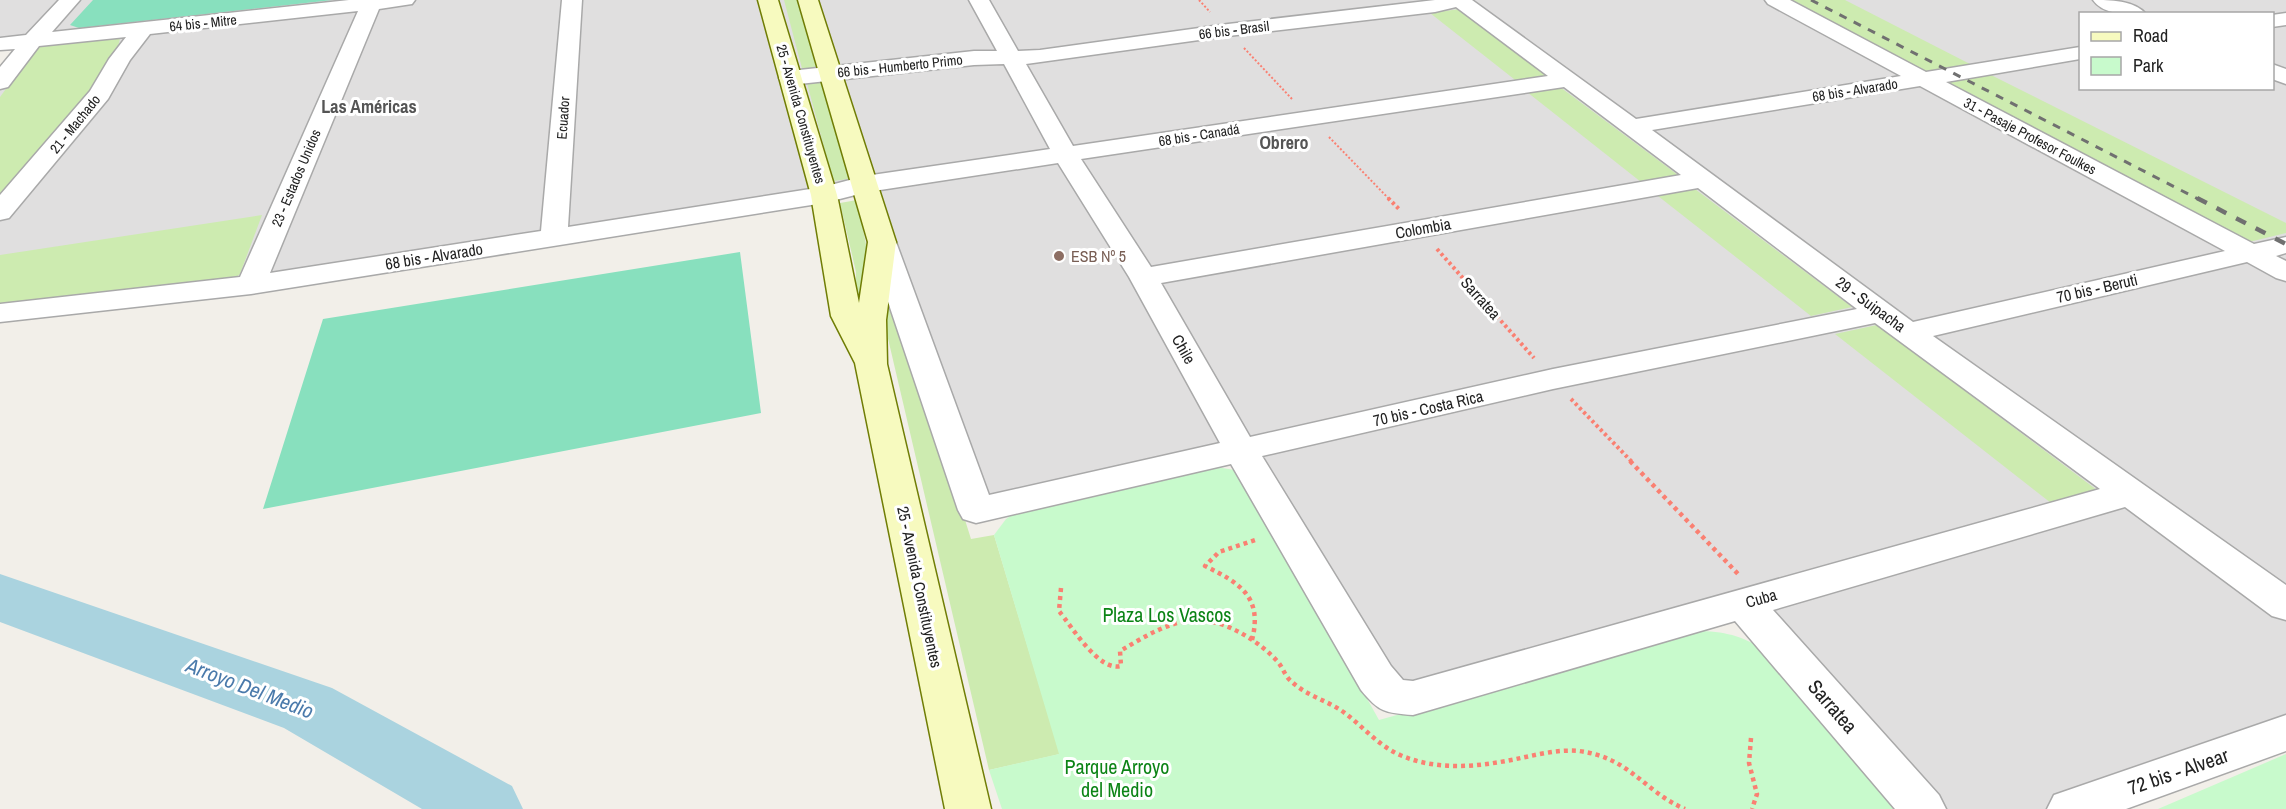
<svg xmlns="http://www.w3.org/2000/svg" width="2286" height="809" font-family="'Archivo Narrow',sans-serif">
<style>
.residential{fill:#e0dfdf;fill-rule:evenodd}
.grass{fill:#cdebb0}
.park{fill:#c8facc}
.pitch{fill:#88e0be}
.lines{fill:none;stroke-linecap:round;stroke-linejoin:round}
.river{fill:#aad3df;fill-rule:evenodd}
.street-casing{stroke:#a9a9a9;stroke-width:3}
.secondary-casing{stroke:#707d05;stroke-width:3}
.path-far2{stroke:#fa8072;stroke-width:2;stroke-dasharray:2 2;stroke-linecap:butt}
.path-far1{stroke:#fa8072;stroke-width:4;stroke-dasharray:3 3;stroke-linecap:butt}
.path{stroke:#fa8072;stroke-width:4.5;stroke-dasharray:4 4;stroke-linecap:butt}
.street{fill:#fff;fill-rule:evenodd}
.secondary{fill:#f7fabf;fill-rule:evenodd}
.rail-far1{stroke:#707070;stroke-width:3;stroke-dasharray:8 8;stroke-linecap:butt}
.rail{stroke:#707070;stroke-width:4.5;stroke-dasharray:11 11;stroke-linecap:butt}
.education-dot{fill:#8d6e63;stroke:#fff;stroke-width:2}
.labels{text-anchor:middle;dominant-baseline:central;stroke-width:6;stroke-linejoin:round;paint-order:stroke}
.far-street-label{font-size:14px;fill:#222;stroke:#fff}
.street-label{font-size:16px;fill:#222;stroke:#fff}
.education-label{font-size:16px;fill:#785e54;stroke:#fff;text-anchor:start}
.far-district-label{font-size:18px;font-weight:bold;fill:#555;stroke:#fff}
.near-park-label{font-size:20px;fill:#0c8416;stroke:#fff}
.near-street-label{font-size:20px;fill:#222;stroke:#fff}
.near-water-label{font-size:21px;font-style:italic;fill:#4a7aab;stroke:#fff}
</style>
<rect width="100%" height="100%" fill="#f2efe9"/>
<path class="residential" d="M0,0H2286V733L2070,809H1923L1743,603L1391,696L1241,451L976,510L865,184L824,195L0,313V82L32,41L0,44ZM2080,14H2272V88H2080Z"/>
<path class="grass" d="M784,0H797L817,70L803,72Z
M1786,0H1845L1970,64L1920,72Z
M1460,9L1552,78L1519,83L1430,13Z
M120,37C119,69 25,171 0,199V97L37,46Z
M1989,74L2286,223V233L2245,243L1939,83Z
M821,81L849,179L833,181L807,83Z
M1560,87L1678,175L1641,182L1527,92Z
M1695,189L1852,307L1811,316L1658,196Z
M857,200L868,254L866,313L855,314L856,272L840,203Z
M262,215L240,274L234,279L0,308V255Z
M891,285L971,539L994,535L1060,754L989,770L886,330Z
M1877,325L2097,490L2051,503L1835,334Z"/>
<path class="park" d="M1222,468L1235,470L1243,478L1379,720L1701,631C1729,632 1744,637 1768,652L1897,809H1002L989,770L1059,754L994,535L1006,519L1022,508L1207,469Z
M2286,754V809H2158Z"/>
<path class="pitch" d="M93,0H333L79,28L70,25Z
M740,252L761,413L263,509L323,319Z"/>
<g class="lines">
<path class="river" d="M0,574L332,688L512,786L523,809H422L284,728L0,622Z"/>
<g class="street-casing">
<path id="street" d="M59,0H80L52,32L349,0H415L412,4L379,9L270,273L541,231L562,0H582L568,227L823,187L865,176L1050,149L1004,64L974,65L790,85L782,83L779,78L782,73L790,71L974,51H997L969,0H989L1018,51L1040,50L1228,24L1435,0H1472L1636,119L1901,76L1768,4L1765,0H1790L1926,72L2080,47V59L1946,82L2254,244L2286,237V253L2276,256L2286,261V281L2276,278L2247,262L1933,336L2286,585V620L2272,616L2125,507L1773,610L1939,795L1946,809H1895L1735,621L1413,715C1385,713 1379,712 1361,690L1231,464L976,523L963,519L958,510L868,242L872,236L882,234L892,236L896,242L989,495L1220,443L1129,277L1058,163L867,192L824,203L251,294L0,322V304L240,277L358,11L150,34L130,60L108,99L9,218L0,220V195L90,91L109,59L126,37L39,46L8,87L0,89V67L15,49L0,50V38L26,35ZM1456,7L1548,76L1073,146L1026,64L1228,36L1435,12ZM1920,86L2225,251L1913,322L1652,130ZM1564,87L1681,175L1151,267L1081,159ZM1698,188L1857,309L1553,369L1250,437L1161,283ZM1875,323L2100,489L1413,681L1403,680L1391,666L1262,456L1553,389Z
M2093,0C2110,0 2134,0 2146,14C2129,14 2104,16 2093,0Z
M2286,13V25L2272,27V15Z
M2272,64L2286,69V84L2272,79Z
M2286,715V751L2126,809H2047L2054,795Z"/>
</g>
<g class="secondary-casing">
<path id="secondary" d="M758,0H778L837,195L859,303L868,242L798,0H818L896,242L886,320L887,364L991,809H945L855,363L831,316L811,195Z"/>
</g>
<path class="path-far2" d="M1199,0L1210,12
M1244,48L1292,99
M1329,137L1390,200"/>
<path class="path-far1" d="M1388,198L1399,209
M1437,249L1534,358
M1571,399L1632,462"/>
<path class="path" d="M1630,461L1740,576
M1061,588L1059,611C1072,627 1099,672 1121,666L1120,651C1146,636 1178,615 1209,621C1234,626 1261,643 1278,662C1283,668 1285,676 1291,681C1305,695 1326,700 1342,711C1362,725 1377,745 1400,755C1437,771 1477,767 1516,759C1536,755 1558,749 1579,751C1631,758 1643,791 1685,809
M1252,640C1263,597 1240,583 1205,566L1219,552L1258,539
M1751,738L1749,763L1757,794L1752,809"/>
<use href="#street" class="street"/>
<use href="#secondary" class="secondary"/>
<path class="rail-far1" d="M1811,0L2200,200"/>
<path class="rail" d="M2197,198L2286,244"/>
</g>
<circle class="education-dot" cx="1059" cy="256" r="6"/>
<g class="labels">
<g class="far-street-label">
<text transform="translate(203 23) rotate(-6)">64 bis - Mitre</text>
<text transform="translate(1234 30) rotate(-7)">66 bis - Brasil</text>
<text transform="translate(900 66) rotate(-6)">66 bis - Humberto Primo</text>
<text transform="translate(1855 90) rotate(-9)">68 bis - Alvarado</text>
<text transform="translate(801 114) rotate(74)">25 - Avenida Constituyentes</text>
<text transform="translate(563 118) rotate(-86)">Ecuador</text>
<text transform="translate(75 124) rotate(-51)">21 - Machado</text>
<text transform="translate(1199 135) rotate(-9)">68 bis - Canadá</text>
<text transform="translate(2030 136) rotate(28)">31 - Pasaje Profesor Foulkes</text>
<text transform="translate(296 178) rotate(-67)">23 - Estados Unidos</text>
</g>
<g class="street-label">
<text transform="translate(1423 228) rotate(-10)">Colombia</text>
<text transform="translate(434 256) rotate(-9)">68 bis - Alvarado</text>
<text transform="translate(2097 288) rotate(-13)">70 bis - Beruti</text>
<text transform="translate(1481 298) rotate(48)">Sarratea</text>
<text transform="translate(1871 304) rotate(36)">29 - Suipacha</text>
<text transform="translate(1184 349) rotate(60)">Chile</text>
<text transform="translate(1428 408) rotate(-13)">70 bis - Costa Rica</text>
<text transform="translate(920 587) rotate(78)">25 - Avenida Constituyentes</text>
<text transform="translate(1761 598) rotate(-16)">Cuba</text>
</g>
<g class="education-label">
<text x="1071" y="256">ESB Nº 5</text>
</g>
<g class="far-district-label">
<text x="369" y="106">Las Américas</text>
<text x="1284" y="142">Obrero</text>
</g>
<g class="near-park-label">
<text x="1167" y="614">Plaza Los Vascos</text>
<text x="1117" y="766">Parque Arroyo<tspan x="1117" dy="23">del Medio</tspan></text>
</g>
<g class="near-street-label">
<text transform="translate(1833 706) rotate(49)">Sarratea</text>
<text transform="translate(2178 771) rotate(-19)">72 bis - Alvear</text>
</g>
<g class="near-water-label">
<text transform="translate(250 688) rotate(21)">Arroyo Del Medio</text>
</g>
</g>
<rect x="2079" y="12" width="195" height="78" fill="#ffffff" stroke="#a7a7a7" stroke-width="1.5"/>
<rect x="2091" y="32" width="30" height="9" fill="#f7fabf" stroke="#a7a7a7" stroke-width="1.5"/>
<text x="2133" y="42" font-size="18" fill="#222222">Road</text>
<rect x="2091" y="57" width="30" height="18" fill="#c8facc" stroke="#a7a7a7" stroke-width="1.5"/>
<text x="2133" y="72" font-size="18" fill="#222222">Park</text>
</svg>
